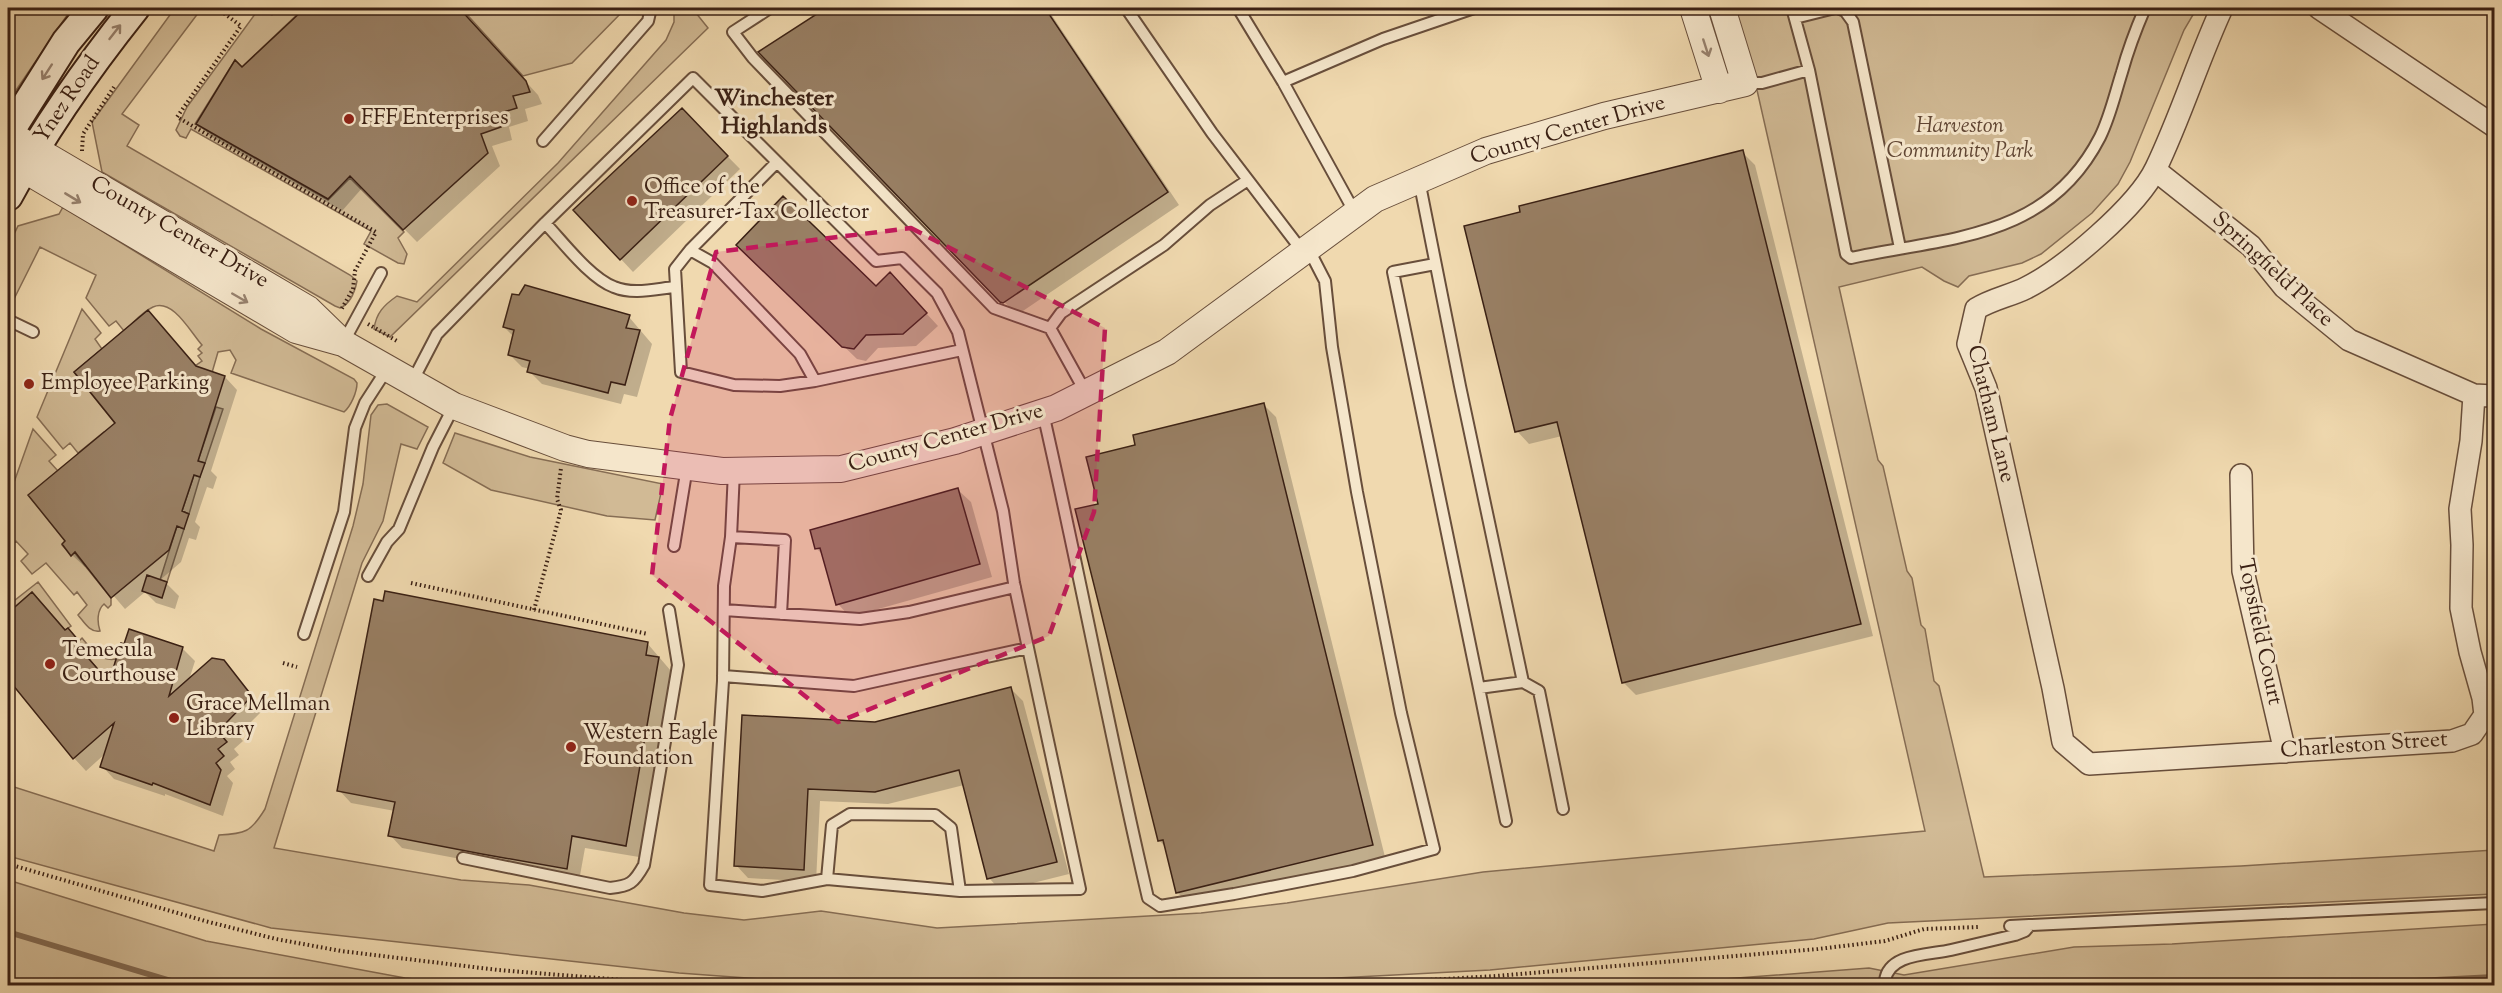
<svg xmlns="http://www.w3.org/2000/svg" width="2502" height="993" font-family="'Sorts Mill Goudy',serif">
<style>
.green{fill:#d1ba95;stroke:#866d54;stroke-width:1.5}
.shadow{fill:#0003}
.lines{fill:none;stroke-linecap:round;stroke-linejoin:round}
.stream{stroke:#826951;stroke-width:6}
.building{fill:#998065;stroke:#3a2014;stroke-width:1.5}
.service-casing{stroke:#684e3b;stroke-width:14}
.minor-casing{stroke:#684e3b;stroke-width:24}
.tertiary-casing{stroke:#684e3b;stroke-width:28}
.secondary-casing{stroke:#3a2014;stroke-width:32}
.path{stroke:#3a2014;stroke-width:4;stroke-dasharray:1.5 3;stroke-linecap:butt}
.service{stroke:#f5e6cb;stroke-width:10}
.minor{stroke:#f5e6cb;stroke-width:21}
.tertiary{stroke:#f5e6cb;stroke-width:26}
.secondary{stroke:#f5e6cb;stroke-width:28}
.oneway{stroke:#988370}
.marked{fill:#c2185b;fill-opacity:0.2;stroke:#c2185b;stroke-width:4.5;stroke-dasharray:12 8;stroke-linejoin:round}
.poi-dot{fill:#8f2418;stroke:#f5e6cb;stroke-width:2}
.labels{text-anchor:middle;dominant-baseline:central;stroke-width:6;stroke-linejoin:round;paint-order:stroke}
.street-label{font-size:22px;fill:#3a2014;stroke:#f5e6cb}
.poi-label{font-size:22px;fill:#3a2014;stroke:#f5e6cb;text-anchor:start}
.park-label{font-size:22px;font-style:italic;fill:#604634;stroke:#f5e6cb}
.neighbourhood-label{font-size:24px;font-weight:bold;fill:#3a2014;stroke:#f5e6cb}
</style>
<rect width="100%" height="100%" fill="#f0d9af"/>
<filter id="stains"><feTurbulence type="fractalNoise" baseFrequency=".00333" numOctaves="4"/><feColorMatrix values="0 0 0 0 .2 0 0 0 0 .09 0 0 0 0 .02 0 0 0 .5 -.17"/></filter>
<radialGradient id="worn" r=".72"><stop offset=".6" stop-color="#630" stop-opacity="0"/><stop offset="1" stop-color="#630" stop-opacity=".3"/></radialGradient>
<path class="green" d="M8,8H72L8,102Z
M175,8H202L122,114L139,125L127,146L350,275L357,281C355,291 350,304 340,308L335,306L102,172L92,122Z
M279,8H304L242,67L235,60L195,124L328,200L350,178L404,232L398,238L407,254L404,264L398,263L364,244L371,231L191,129L186,138L180,136L176,130L187,107L258,10L272,15Z
M461,8H626L572,63L523,76Z
M674,8H692L708,28L390,337L374,329C376,313 384,305 397,296L417,302L558,163L666,40L674,22Z
M1732,8H2197L2184,30L2130,162L2118,184L2092,213L2041,254L2022,263L1969,276L1958,287L1944,281L1922,267L1839,287L1878,460L1883,466L1907,571L1912,578L1921,625L1925,629L1934,681L1939,686L1984,877L2241,866L2494,850V894L1888,923L1814,939L1490,970L1185,986H856L679,973L271,928L8,856V785L214,851L219,835C245,834 251,832 265,809L353,526L363,484L371,415L378,405L387,404L428,427L417,449L401,444L383,521L362,563L274,848L461,880L529,885L684,913L744,920L821,911L937,928L1201,913L1287,903L1483,872L1925,831L1752,68Z
M63,207L261,329L354,379L357,383C357,392 351,406 344,412L231,373L236,360L230,350L218,352L209,383L195,366L202,361L198,356L202,353L198,349L202,345C191,333 173,298 153,307C142,312 133,323 124,331L116,321L109,326L86,298L96,275L40,247L12,303L8,302V247L18,226L59,214Z
M82,309L101,333L95,339L102,349L74,372L160,479L104,432L78,453L70,443L63,449L37,417Z
M216,407L223,409L205,463L198,461Z
M33,429L56,455L49,461L58,471L65,541L62,545L71,555L74,552L111,598V605L108,608L104,604C97,610 97,622 100,631C90,633 84,622 78,615L87,605L77,592L74,595L46,563L32,574L21,561L28,554L16,541L8,549V507L12,488Z
M455,433L530,457L663,484L655,520L607,516L491,490L443,463Z
M194,475L200,477L189,514L182,511Z
M177,526L184,529L167,582L160,580Z
M38,582L71,626L65,630L32,592L8,613V599L11,597L15,600Z
M82,638C91,649 100,662 116,659L112,686L76,644Z
M8,880L206,941L405,978L473,985H8Z
M2494,924V985L1632,986L1869,968L1904,975L2074,947L2172,944Z"/>
<path class="shadow" d="M308,8H459L538,95L542,104L525,109L528,121L509,127L512,140L492,146L500,166L417,242L363,187L342,211L210,136L198,123L242,69Z
M829,8H1047L1179,205L1017,315L760,52Z
M682,110L740,169L633,272L575,210Z
M1742,152L1755,165L1873,636L1636,695L1623,682L1562,436L1529,444L1517,431Z
M739,245L876,288L902,287L938,326L916,346L878,348L866,361L857,359Z
M629,317L652,344L637,397L624,394L621,404L542,384L529,371L530,369L522,367L509,354L514,337L504,327Z
M198,369L225,377L237,390L211,471L217,477L213,489L207,487L195,522L200,527L196,540L189,538L181,562L159,581L166,583L179,596L175,609L156,603L145,592L125,609L87,565L85,567L72,555Z
M1263,404L1276,417L1385,857L1190,905L1177,892L1166,848L1159,840L1100,505L1137,446Z
M958,490L971,502L992,577L850,617L838,604L824,556L817,549L812,531Z
M32,594L66,632L68,630L80,643L90,655L88,657L110,683L182,648L195,661L189,680L213,660L223,661L236,675L264,709L238,735L243,741L234,749L239,755L230,762L235,769L227,776L233,783L223,816L165,794V796L114,779L102,766L106,753L86,771L74,758L8,677V615Z
M647,643L671,671L639,857L585,848L579,881L402,848L390,835L395,811L351,803L339,790Z
M1010,688L1023,701L1069,874L1001,891L989,878L964,785L888,804L820,801L816,882L748,878L736,865L743,717L876,724Z"/>
<g class="lines">
<path class="stream" d="M8,932L188,986
M2320,986L2494,977"/>
</g>
<path class="building" d="M305,8H459L526,81L530,92L513,96L517,108L497,114L501,127L481,134L488,153L403,230L350,176L328,199L196,124L235,60L242,67Z
M826,8H1045L1168,192L1003,303L1000,302L758,52Z
M682,108L728,156L620,260L573,210Z
M1743,150L1861,624L1622,683L1557,422L1515,432L1464,226L1520,212L1519,206Z
M783,196L876,286L890,272L927,313L903,334L866,335L854,349L842,347L736,245Z
M525,285L630,315L626,328L640,330L625,385L611,382L608,393L527,372L530,361L508,355L514,330L503,327L512,294L519,295Z
M148,310L196,366L225,376L198,461L205,463L200,477L194,475L182,511L189,514L184,529L177,526L169,550L111,598L75,552L71,556L62,544L65,541L28,495L115,423L74,372Z
M1264,403L1373,845L1176,893L1163,840L1158,841L1075,509L1098,504L1086,457L1135,445L1133,435Z
M958,488L980,564L836,605L820,548L815,549L810,530Z
M147,575L167,582L162,598L142,591Z
M385,591L648,642L646,655L659,657L626,846L572,836L567,869L482,854L388,836L395,802L337,791L374,599L383,601Z
M32,592L65,630L68,628L79,641L76,644L109,682L121,643L124,644L129,629L183,647L169,696L212,658L224,660L252,696L227,722L232,728L222,736L227,742L218,749L224,756L216,763L221,770L210,805L153,783L152,785L100,767L114,723L73,759L8,679V613Z
M1011,687L1057,862L987,879L959,770L875,792L808,789L804,870L734,866L742,715L875,722Z"/>
<g class="lines">
<g class="service-casing">
<path id="service" d="M770,8L733,32L753,58L994,308L1050,328
M1126,8L1212,133L1248,180
M1238,8L1283,82
M1838,8L1845,11L1853,22L1900,248
M1795,18L1835,8
M1809,70L1846,254L1851,258C1950,237 2048,239 2100,137C2110,117 2115,94 2122,72C2128,50 2136,29 2145,8
M1745,83H1762L1809,70L1792,8
M543,141L648,21L651,8
M1419,180L1460,386L1523,682L1479,688L1393,272L1435,264
M1355,213L1283,82L1383,39L1474,8
M545,223C563,242 590,278 614,287C633,295 655,289 675,287
M690,250L777,162
M8,320L33,332
M343,343L381,273
M815,381L800,354L713,263L690,250L675,269L681,372L734,385L780,386L815,381L962,350
M412,382L437,334L545,223L693,78L876,261L902,258L937,293L958,332L1003,511L1014,583L1080,889L960,891L827,879L762,891L710,885L723,681L724,586L731,537L734,471
M1086,393L1050,328L1061,313L1164,245L1210,205L1248,180L1303,252
M1043,413C1080,574 1110,737 1148,898L1160,906L1234,894L1353,871L1434,849L1401,713L1357,492L1332,347L1325,281L1308,248
M731,537L785,540L781,614
M674,546L687,467
M368,576L387,542L399,529L433,447L454,406
M724,610L860,619L909,612L1015,587
M304,634L344,512L355,428L365,403L387,369
M723,676L854,686L1028,648
M1523,682L1539,691L1563,809
M1479,688L1506,821
M463,858L610,888C630,886 634,883 644,865L678,665L669,610
M827,879L832,825L850,814L935,815L951,828L960,891
M2010,926L2494,903
M1885,981C1888,953 1930,955 1951,950C1973,945 1994,940 2015,935L2025,931L2030,925"/>
</g>
<g class="minor-casing">
<path id="minor" d="M2222,8C2198,60 2181,116 2156,168C2138,206 2064,269 2026,288C2010,296 1992,299 1976,309L1968,344L1986,388L2053,688L2063,742L2089,764L2452,741L2472,734L2485,715L2483,698L2470,652L2461,608L2462,545L2460,509L2471,441L2474,395
M2319,8L2494,126
M2155,170L2251,246L2284,287L2349,340L2474,395L2494,396
M2241,475L2243,571L2285,752"/>
</g>
<g class="tertiary-casing">
<path id="tertiary" d="M1693,8L1719,90
M18,139L308,309L343,343L454,406L565,448L588,454L722,471L841,469L955,441L1056,408L1167,352L1375,199L1486,151L1604,116L1745,83L1722,8
M8,160L296,330L339,342"/>
</g>
<g class="secondary-casing">
<path id="secondary" d="M8,134L66,42L94,8
M8,196C44,129 88,67 135,8"/>
</g>
<path class="path" d="M217,8L241,26L177,117L376,232L355,271L353,289L341,310
M82,151L83,134L114,87
M368,324L397,341
M411,583L648,634
M534,610L561,510L557,499L561,468
M283,663L297,667
M8,864L205,921L276,939L341,951L498,970L699,986
M1323,986L1496,976L1818,949L1885,941L1924,929L1979,927"/>
<use href="#service" class="service"/>
<use href="#minor" class="minor"/>
<use href="#tertiary" class="tertiary"/>
<use href="#secondary" class="secondary"/>
</g>
<defs><path id="oneway-shaft" d="M-6 0H5M1.5-3L5.5 0L1.5 3" fill="none" stroke-width="1.6" stroke-linecap="round" stroke-linejoin="round" transform="scale(1.5)"/></defs>
<g class="oneway">
<use href="#oneway-shaft" transform="translate(115 32) rotate(-52)"/>
<use href="#oneway-shaft" transform="translate(1706 48) rotate(72)"/>
<use href="#oneway-shaft" transform="translate(47 72) rotate(123)"/>
<use href="#oneway-shaft" transform="translate(73 198) rotate(31)"/>
<use href="#oneway-shaft" transform="translate(240 298) rotate(30)"/>
</g>
<path class="marked" d="M911,228L1105,328L1094,512L1049,636L838,722L652,575L670,419L716,252Z"/>
<g class="poi-dot">
<circle cx="349" cy="119" r="6"/>
<circle cx="632" cy="201" r="6"/>
<circle cx="29" cy="384" r="6"/>
<circle cx="50" cy="664" r="6"/>
<circle cx="174" cy="718" r="6"/>
<circle cx="571" cy="747" r="6"/>
</g>
<g class="labels">
<g class="street-label">
<text transform="translate(68 100) rotate(-56)">Ynez Road</text>
<text transform="translate(1568 131) rotate(-16)">County Center Drive</text>
<text transform="translate(179 233) rotate(30)">County Center Drive</text>
<text transform="translate(2272 270) rotate(43)">Springfield Place</text>
<text transform="translate(1990 414) rotate(76)">Chatham Lane</text>
<text transform="translate(946 439) rotate(-16)">County Center Drive</text>
<text transform="translate(2259 632) rotate(78)">Topsfield Court</text>
<text transform="translate(2364 746) rotate(-4)">Charleston Street</text>
</g>
<g class="poi-label">
<text x="361" y="119">FFF Enterprises</text>
<text x="644" y="188">Office of the<tspan x="644" dy="25">Treasurer-Tax Collector</tspan></text>
<text x="41" y="384">Employee Parking</text>
<text x="62" y="651">Temecula<tspan x="62" dy="25">Courthouse</tspan></text>
<text x="186" y="705">Grace Mellman<tspan x="186" dy="25">Library</tspan></text>
<text x="583" y="734">Western Eagle<tspan x="583" dy="25">Foundation</tspan></text>
</g>
<g class="park-label">
<text x="1960" y="127">Harveston<tspan x="1960" dy="25">Community Park</tspan></text>
</g>
<g class="neighbourhood-label">
<text x="774" y="99">Winchester<tspan x="774" dy="28">Highlands</tspan></text>
</g>
</g>
<rect width="2502" height="993" fill="none" stroke="#f0d9af" stroke-width="30"/>
<rect x="9" y="9" width="2484" height="975" fill="none" stroke="#3a2014" stroke-width="3"/>
<rect x="15" y="15" width="2472" height="963" fill="none" stroke="#3a2014" stroke-width="1.5"/>
<rect width="100%" height="100%" filter="url(#stains)"/>
<rect width="100%" height="100%" fill="url(#worn)"/>
</svg>
